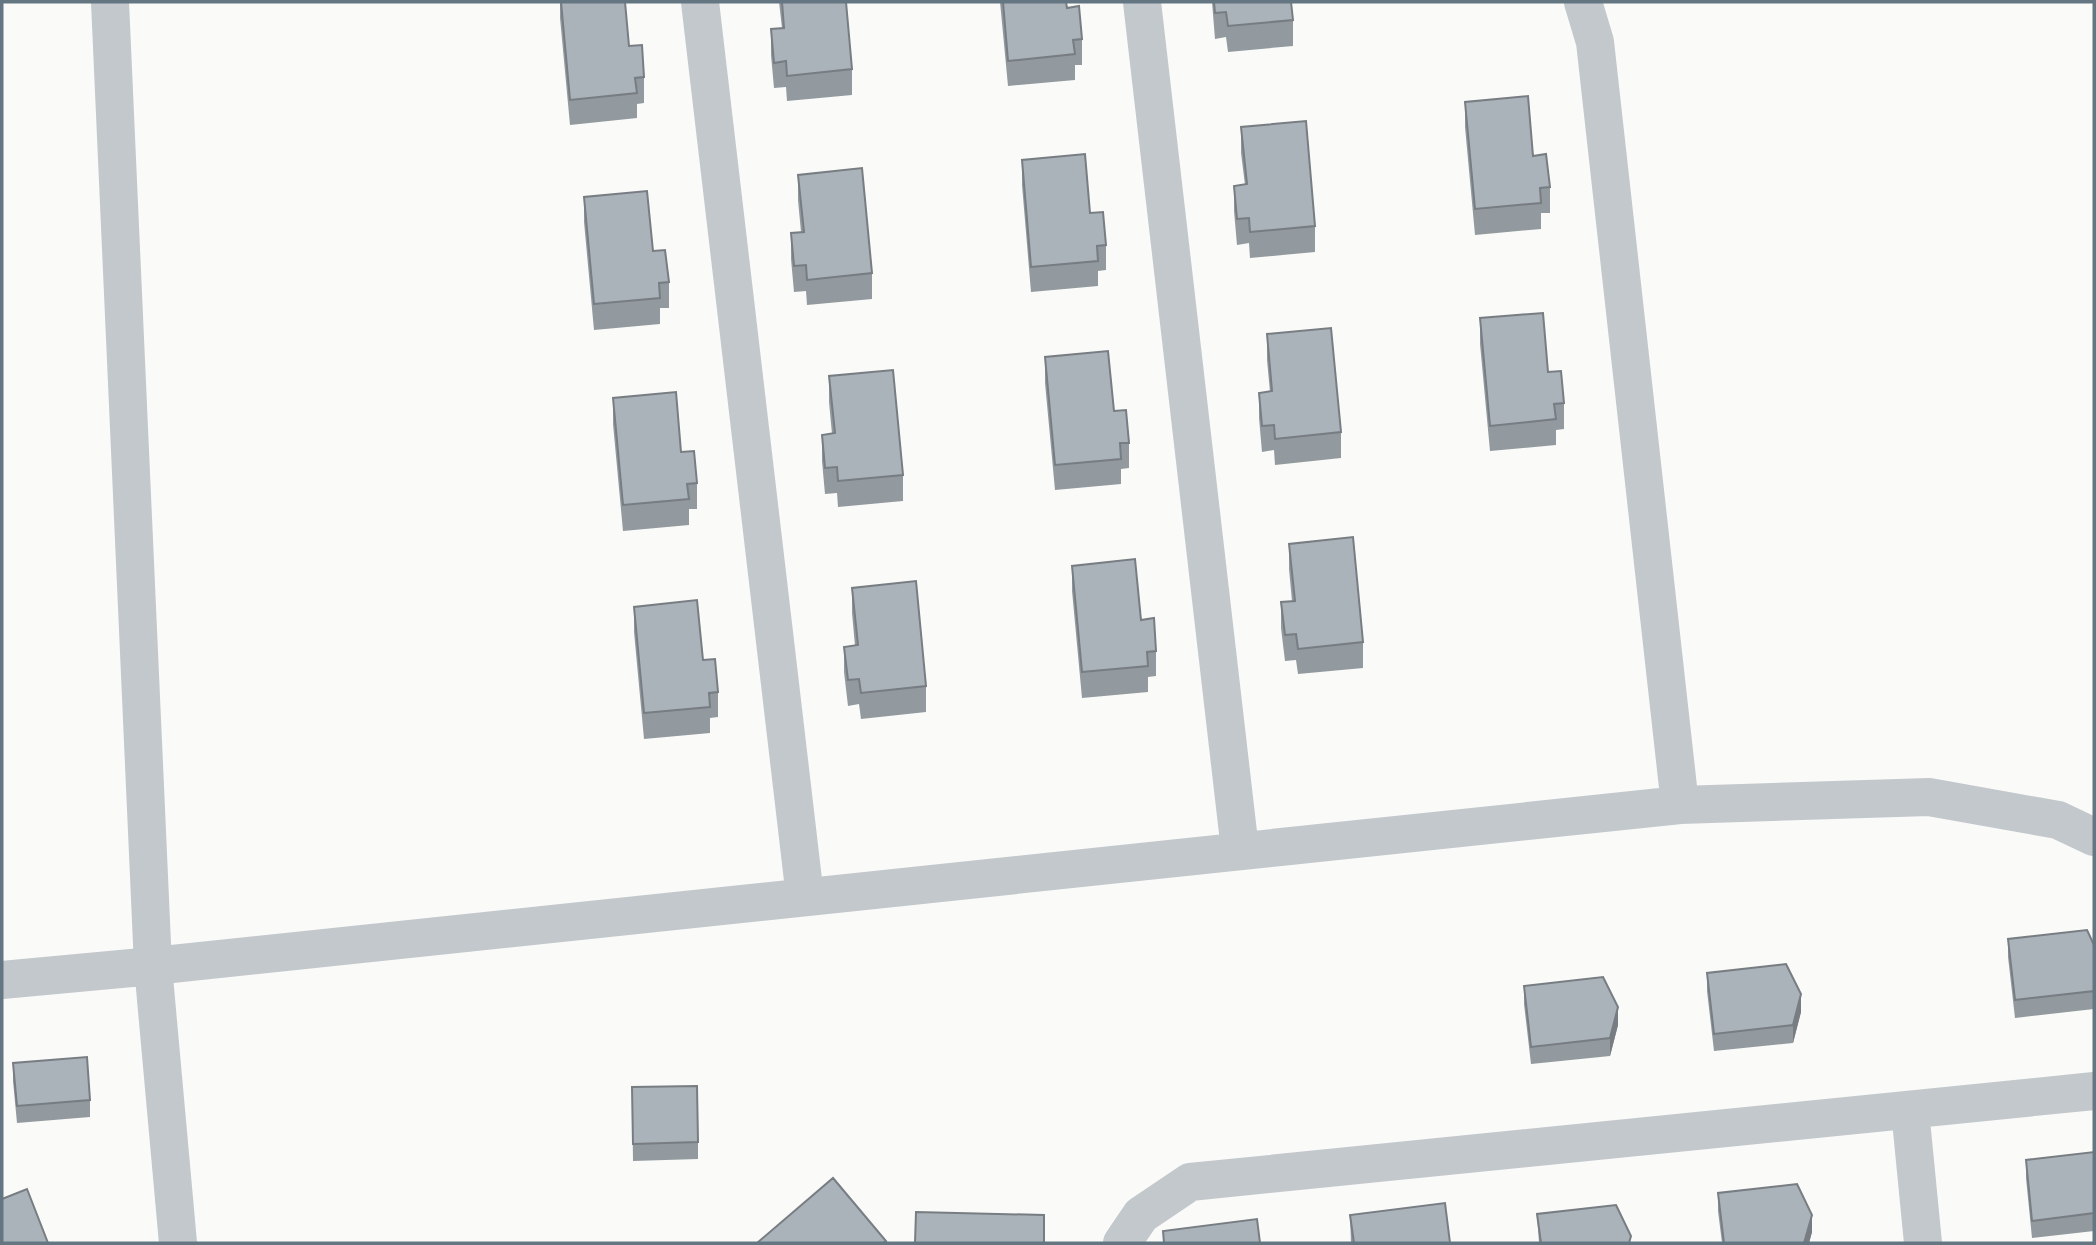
<svg xmlns="http://www.w3.org/2000/svg" width="2096" height="1245" font-family="'Exo 2',sans-serif">
<style>
.lines{fill:none;stroke-linecap:round;stroke-linejoin:round}
.minor{stroke:#c3c8cc;stroke-width:38}
.wall{fill:#929a9f}
.shaded-wall{fill:#777d82}
.building{fill:#aab3b9;stroke:#777d82;stroke-width:2}
</style>
<rect width="100%" height="100%" fill="#fafaf8"/>
<g class="lines">
<path class="minor" d="M110,2L153,966L178,1243
M700,2L805,897
M1142,2L1240,850
M1583,2L1595,42L1680,805
M2,980L153,966L1680,805L1929,797L2058,820L2094,837
M1910,1110L1923,1243
M1122,1243L1141,1215L1190,1182L2094,1091"/>
</g>
<path class="wall" d="M560,2H625L629,46L644,77V103L637,104V118L570,125L560,18Z
M779,2H846L852,69V95L787,101L786,87L774,88L771,55V29L782,28Z
M1000,2H1066L1067,8L1082,39V65H1075V80L1008,86Z
M1212,2H1291L1293,20V46L1228,52L1226,37L1215,39Z
M1465,102L1533,156L1550,187V213H1541V229L1475,235L1465,127Z
M1241,127L1315,226V252L1250,258L1249,243L1237,245L1234,211V186L1245,185L1241,153Z
M1022,160L1090,213L1106,245V270L1098,271V286L1031,292L1022,185Z
M798,175L872,273V299L807,305L806,291L794,292L791,259V233L801,232L798,200Z
M584,197L653,251L669,282V308H660V324L594,330L584,222Z
M1480,318L1548,372L1564,403V429L1556,430V445L1490,451L1480,344Z
M1267,334L1341,432V458L1275,465L1274,450L1262,452L1259,418V393L1270,392L1267,360Z
M1045,357L1114,411L1129,443V468L1121,469V484L1055,490L1045,383Z
M829,376L903,475V501L838,507L837,493L825,494L822,461V435L832,434L829,402Z
M613,398L681,452L697,483V509H689V525L623,531L613,424Z
M1289,544L1363,642V668L1298,674L1296,660L1285,661L1281,628V602L1292,601L1289,569Z
M1072,566L1141,620L1156,651V676L1148,677V692L1082,698L1072,591Z
M852,588L926,686V712L861,719L859,704L848,706L844,672V647L855,646L852,613Z
M634,607L703,660L718,692V717L710,718V733L644,739L634,632Z
M2008,939L2094,945V1009L2015,1018L2008,957Z
M1707,973L1801,1012L1793,1043L1714,1051L1707,991Z
M1524,986L1618,1025L1610,1056L1531,1064L1524,1004Z
M13,1063L90,1100V1117L17,1123L13,1081Z
M632,1087L698,1142V1159L633,1161Z
M2094,1152V1231L2032,1238L2026,1178V1160Z
M1718,1193L1812,1232L1809,1243H1722L1718,1211Z
M1537,1214L1631,1243H1539Z
M1350,1215L1450,1243H1351Z"/>
<path class="shaded-wall" d="M1801,994V1012L1793,1043V1025Z
M1618,1007V1025L1610,1056V1038Z
M1812,1215V1232L1809,1243H1804Z"/>
<path class="building" d="M561,2H625L629,46L642,45L644,77L635,78L637,93L570,100Z
M782,2H846L852,69L787,76L786,61L774,63L771,29L784,28Z
M1003,2H1066L1067,8L1079,6L1082,39L1073,40L1075,54L1008,61Z
M1214,2H1291L1293,20L1228,26L1226,12L1215,13Z
M1528,96L1533,156L1546,154L1550,187L1540,188L1541,203L1475,209L1465,102Z
M1306,121L1315,226L1250,232L1249,218L1237,219L1234,186L1247,184L1241,127Z
M1085,154L1090,213L1103,212L1106,245L1097,246L1098,261L1031,267L1022,160Z
M862,168L872,273L807,280L806,265L794,266L791,233L804,232L798,175Z
M647,191L653,251L665,250L669,282L659,283L660,298L594,304L584,197Z
M1543,313L1548,372L1561,371L1564,403L1554,404L1556,419L1490,426L1480,318Z
M1331,328L1341,432L1275,439L1274,425L1262,426L1259,393L1272,391L1267,334Z
M1108,351L1114,411L1126,410L1129,443H1120L1121,459L1055,465L1045,357Z
M893,370L903,475L838,481L837,467L825,468L822,435L835,433L829,376Z
M676,392L681,452L694,451L697,483L687,484L689,499L623,505L613,398Z
M1353,537L1363,642L1298,649L1296,634L1285,635L1281,602L1295,601L1289,544Z
M1135,559L1141,620L1154,618L1156,651L1147,652L1148,666L1082,672L1072,566Z
M916,581L926,686L861,693L859,679L848,680L844,647L858,645L852,588Z
M697,600L703,660L715,659L718,692L709,693L710,707L644,713L634,607Z
M2087,930L2094,945V991L2015,1000L2008,939Z
M1786,964L1801,994L1793,1025L1714,1034L1707,973Z
M1603,977L1618,1007L1610,1038L1531,1047L1524,986Z
M87,1057L90,1100L17,1106L13,1063Z
M697,1086L698,1142L633,1144L632,1087Z
M2094,1152V1213L2032,1221L2026,1160Z
M833,1178L886,1241L883,1243H757Z
M1797,1184L1812,1215L1804,1243H1724L1718,1193Z
M27,1189L48,1243H2V1199Z
M1445,1203L1450,1243H1354L1350,1215Z
M1616,1205L1631,1236L1629,1243H1541L1537,1214Z
M916,1212L1044,1215V1243H915Z
M1257,1219L1260,1243H1164L1163,1231Z"/>
<rect width="2096" height="1245" fill="none" stroke="#657683" stroke-width="7"/>
</svg>
